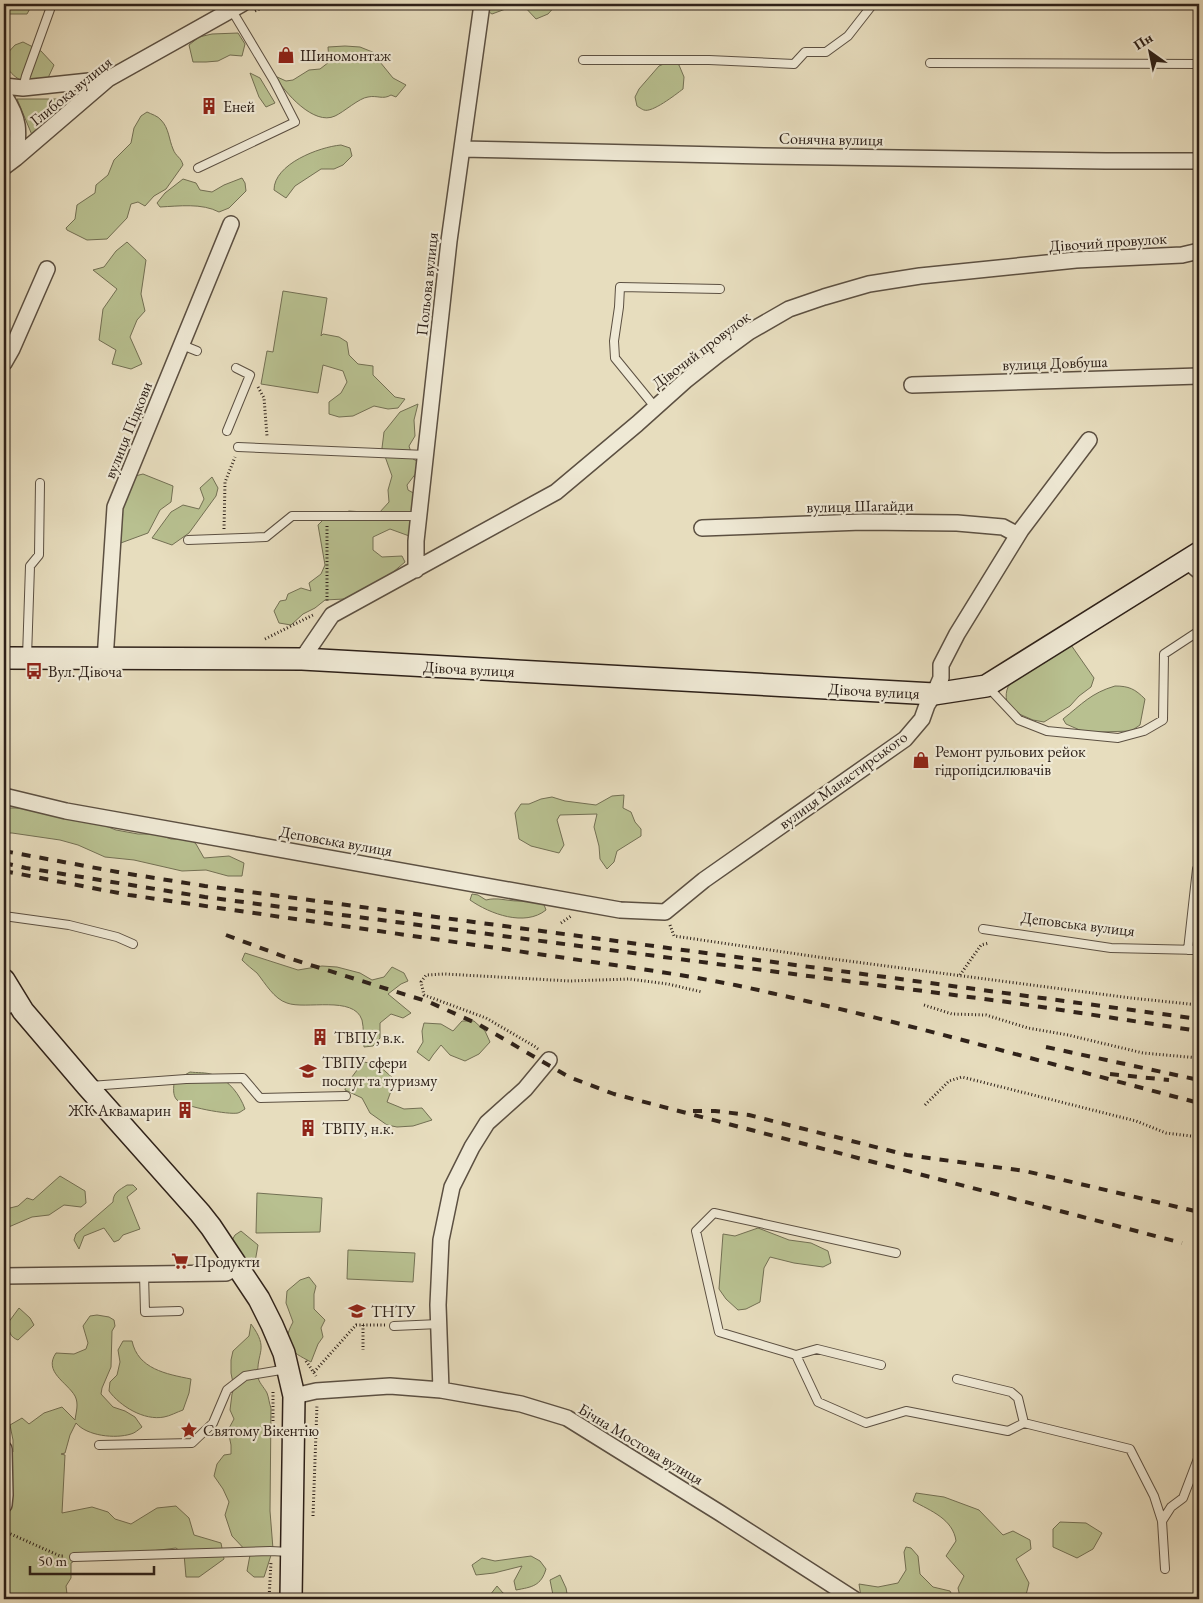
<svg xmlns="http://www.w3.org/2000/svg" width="1203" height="1603" font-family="'EB Garamond',serif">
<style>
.green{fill:#b8c090;stroke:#737054}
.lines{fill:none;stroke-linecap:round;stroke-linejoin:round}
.service-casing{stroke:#5c5042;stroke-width:10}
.minor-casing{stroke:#5c5042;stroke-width:18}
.secondary-casing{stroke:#2e2119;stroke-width:24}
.path{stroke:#2e2119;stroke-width:3;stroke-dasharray:1 2.5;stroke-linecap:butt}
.service{stroke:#efe9d5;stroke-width:8}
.minor{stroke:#efe9d5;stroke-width:15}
.secondary{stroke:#efe9d5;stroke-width:21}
.rail{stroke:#2e2119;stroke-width:4;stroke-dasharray:9 9;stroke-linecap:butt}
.labels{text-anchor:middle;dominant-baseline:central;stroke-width:4.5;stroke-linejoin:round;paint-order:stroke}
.poi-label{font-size:16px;fill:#2e2119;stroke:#efe9d5;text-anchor:start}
.street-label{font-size:16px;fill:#2e2119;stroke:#efe9d5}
</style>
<rect width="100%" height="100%" fill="#e7ddbe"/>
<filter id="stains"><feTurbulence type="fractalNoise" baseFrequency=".004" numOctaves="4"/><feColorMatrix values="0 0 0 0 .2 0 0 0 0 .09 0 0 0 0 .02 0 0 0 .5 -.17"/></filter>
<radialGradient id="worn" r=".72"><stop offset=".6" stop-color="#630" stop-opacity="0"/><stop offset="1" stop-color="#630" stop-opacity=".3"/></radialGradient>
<path class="green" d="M4,4H31L32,5L27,14H9L4,11Z
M481,4H519L492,14L486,10Z
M522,4H557L548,14L536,19Z
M238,33L245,44L242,56L230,55L218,61L206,62H193L189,45L199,37L212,34Z
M23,42L41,51L54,65L48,78C44,79 38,83 33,83C20,84 4,70 4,57L15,45Z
M345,46L360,47L375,53L380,62L393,78L406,85L396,97L391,95C383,100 377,95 368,97C359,98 344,112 335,116C314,126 285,93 275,76L286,81L293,80L309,70L320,69L329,62L328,47Z
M671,61L679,65L684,77L683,89C675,95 652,113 644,110C643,110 637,106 637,106L635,97L639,89L659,66Z
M250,73L260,78L275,103L266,107L259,97Z
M17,99H75L32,135Z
M147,112C151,114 158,116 161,120C169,128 169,140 173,149C176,157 181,157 183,165L166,189L154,196L145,206L138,202L131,204L127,218L107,239L87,240L67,230L66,228L75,219L77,205L95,193L96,185L108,175L114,160L131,143L134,128L141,116Z
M341,145L350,148L352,156L343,165L334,169H321L295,186L286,198L274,190C274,164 319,147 341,145Z
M242,178L245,183L246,191L229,208L219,212C202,203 179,206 160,207L157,203L165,193L183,179L196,183L200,190L212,192L224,185Z
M127,242L146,260L141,294L145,311L137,320L130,337L142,364L131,369L112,364L116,350L99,340L103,309L117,289L93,270L104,267L116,251Z
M283,291L327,298L321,336L323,334L339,337L347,342L349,355L358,364L373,366V375L395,397L405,399L398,408L388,409L374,406L353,416L339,417L329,414V402L341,393L347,382L343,371L323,365L318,393L261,384L267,351L273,352Z
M418,404L414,420L415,436L409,446L413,459L423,464L407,485L408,490L419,496L412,537L390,529L373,537V550L382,557L402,556L405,562L385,579L344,599L325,600L315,608L303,614L291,625L279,623L274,611L280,601L286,600L288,594L301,588L311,591L309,583L321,574L325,565L318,525L330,513L341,514L349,511L379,513L389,502L388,490L392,476L382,448L384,432L400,412Z
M143,474L173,486L171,502L160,510L148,533L118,544L116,539L127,478Z
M212,477L218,488L216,496L189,533L172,545L152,538L171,512L183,505L199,509L204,499L200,488Z
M1071,645L1094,678L1091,687L1079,696L1070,706L1044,722L1033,720L1010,710C1004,698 1005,689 1013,679Z
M1115,686C1129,686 1135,689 1145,699L1140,725L1131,731L1101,732L1082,731L1066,724L1063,719C1082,704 1091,693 1115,686Z
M624,795L623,808L631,812L635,822L641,829V836L617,851L614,862L607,869L600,859L599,846L594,827L597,814L560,815L557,820L564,845L559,853L531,846L519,839L515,813L521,804H529L541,799L552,797L565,801L596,805L612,796Z
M4,808H30L98,823L116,830L138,834H157L171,839H190L196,844L204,858L229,856L244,863L242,876H228L206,870L182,871L134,860L105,857L78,845L60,840L12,833H4Z
M472,894L478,895L486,900C497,897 507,901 518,901C528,901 534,899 543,902L546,910C525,927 490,914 470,900Z
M245,953L298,970L322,966L337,967L360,973L372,980L384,977L392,967L404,973L408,981L401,984L388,994L411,1013L403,1018L391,1014L380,1023V1038L373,1046L364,1047C363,1038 364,1028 362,1020C354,995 305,1010 287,1003C274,999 265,983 257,973C252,969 247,965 242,960Z
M462,1021H474L485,1031L490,1042L479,1054L465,1061L450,1055L441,1045L433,1055L429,1061L417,1052L423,1042L422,1031L424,1023L441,1024L453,1031Z
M363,1062L377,1064L395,1080L387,1102L404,1109L422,1108L432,1120L413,1126L397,1127L387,1125L370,1113L362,1098L345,1090L346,1085Z
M190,1072C197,1073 206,1072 214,1075C229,1080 240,1095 245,1109C243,1110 241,1112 238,1113C229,1115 184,1107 177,1100C172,1095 174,1087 174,1081Z
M60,1176L85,1191L86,1203L81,1207L64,1205L49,1215L32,1217L4,1229V1213L6,1209L18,1206L27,1198L33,1200Z
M127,1185H133L137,1189L127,1197L140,1229L123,1235L119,1240L114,1242L104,1228L84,1236L79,1249L74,1240L76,1234L113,1202C113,1193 119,1190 127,1185Z
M257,1193L322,1198L320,1232L256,1233Z
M758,1228L789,1240L811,1243L828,1251L831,1263L823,1267L794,1263L770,1257L764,1268L760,1302L746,1309L738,1310L726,1299L719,1289L723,1234L735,1236Z
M241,1231L258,1245L254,1268H248L231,1242L235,1235Z
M348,1250L415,1253L413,1282L347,1279Z
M309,1277L316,1286L314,1294V1309L325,1320L321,1328L323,1337L318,1344L311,1362C290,1351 280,1346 293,1322L286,1303L287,1291L300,1280Z
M19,1308L30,1318L34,1325L18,1340C10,1337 9,1332 8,1323Z
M97,1315L109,1317L114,1320L115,1326L112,1331L111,1367L102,1388L101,1394L113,1407L125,1411L135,1417L142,1427C138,1430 135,1433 131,1434C115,1439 87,1436 76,1423L70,1435L65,1453L61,1454L65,1455L62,1513L92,1507L108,1512L115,1519L131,1524L157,1508L176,1506L189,1518L194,1535L221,1543L224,1559L199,1577H186L184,1554L176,1548L135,1553L103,1552L86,1554L71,1563V1578L66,1586L67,1594L64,1599H4V1544L6,1546L11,1453L13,1452V1440L10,1425L22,1418L29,1424L44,1413L62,1407L75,1420C76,1412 79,1404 75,1396C67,1382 43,1372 56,1353L74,1354L86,1349L88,1343L83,1326L90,1316Z
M251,1324C270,1350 256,1351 258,1376C258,1382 264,1387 267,1393C269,1398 269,1403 271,1408L270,1511L273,1549L264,1577H254L247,1571L250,1555L232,1536L225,1515L229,1502L223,1489L214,1476L217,1464L224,1455L231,1454V1445L228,1430L234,1419L230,1410L232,1394L234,1388L231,1373V1360L233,1351L249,1336Z
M123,1341H132C138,1369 166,1374 191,1379L189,1393L183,1410C177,1412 170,1416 164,1417C144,1421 120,1406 109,1391L110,1382L117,1375L120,1362L118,1350Z
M916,1493L944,1497L979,1510L1003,1535L1013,1531L1030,1540L1031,1549L1016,1559L1029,1583L1025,1599H964L960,1597L958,1588L964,1576L946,1556L956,1541C953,1519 931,1511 913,1501Z
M1060,1522L1086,1523L1102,1533L1093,1549L1077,1558L1053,1547V1529Z
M906,1547L911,1548L918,1556L920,1574L933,1587L950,1591L954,1599H866L861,1597L859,1584L878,1587L898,1583L906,1570L904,1552Z
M531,1556L540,1561L546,1569C541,1586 532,1587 516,1590L514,1581L522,1566L494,1573L476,1575L472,1565L482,1558L495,1561Z
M560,1575L566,1588L568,1599H550L553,1595L550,1580Z
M497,1586L503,1593L513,1599H489L490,1595Z"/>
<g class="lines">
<g class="service-casing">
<path id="service" d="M583,60H709L794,64L805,52H826L848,36L873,4
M930,63L1199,64
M23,88L26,76L52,4
M198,168L295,122L274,81L231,9
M182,345L197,351
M655,407L615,358L614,341L619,307L620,287L720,289
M227,431L250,375L236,368
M238,447L426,455
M188,540L266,537L292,516H420
M27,657L30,566L39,555L40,483
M987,686L1019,720L1047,731L1118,738L1144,731L1163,720L1164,654L1199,631
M4,916L69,925L117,937L133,944
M983,929L1111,948L1199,950
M1188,950L1197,869
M90,1086L186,1079L243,1078L260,1098L346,1096
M896,1253L714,1213L696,1231L719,1332L796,1355L818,1402L866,1423L906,1411L1008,1431L1024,1423
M144,1274L145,1312L179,1311
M394,1326L439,1324
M796,1355L817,1349L881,1365
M957,1379L1011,1392L1018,1398L1024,1423L1130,1449L1154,1496L1162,1521L1165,1569
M99,1445L192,1443L213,1423L227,1390L245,1376L287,1369
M1162,1521L1171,1507L1183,1498L1199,1456
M74,1557L270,1551L290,1552"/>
</g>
<g class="minor-casing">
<path id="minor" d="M4,86L23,88L108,79
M4,95C20,120 19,130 16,158
M462,149L764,156L1106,161H1199
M4,167L16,158L108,79L242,4
M4,363L12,349L47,269
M912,385L1199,376
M702,528L862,522L957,523L1003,527L1018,535
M1187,561L1199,571
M416,570V541L449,241L482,4
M302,659L332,615L556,492L637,424L685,381L719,354L749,332L789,309L824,297L869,284L920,276L1076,260L1182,255L1199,251
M105,660L115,507L231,224
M4,796L66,811L620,910L665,912L704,880L905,739L922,719L927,705L934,694L941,678V665L957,634L1021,530L1089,440
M4,1008L15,1000
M4,1276L226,1273L238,1267
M441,1390L438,1305L441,1240L452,1187L472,1147L487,1123L525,1089L549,1060
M294,1396L316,1391L390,1386L441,1390L521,1404L567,1418L720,1513L854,1599
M4,1449L5,1495L4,1505"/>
</g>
<g class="secondary-casing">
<path id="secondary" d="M4,658L302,659L934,694L986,686L1199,553
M4,980L23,1011L87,1086L200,1213L211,1227L259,1299L272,1325L284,1353L294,1396L291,1599"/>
</g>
<path class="path" d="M255,11L270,4
M258,387L264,398L267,436
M327,526V602
M224,529L225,482L235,457
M265,639L313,615
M561,923L571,916
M670,925L674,936L825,958L1131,998L1199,1005
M960,975L981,945L989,943
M924,1005L952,1014L986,1015L1028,1028L1068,1035L1143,1053L1199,1058
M538,1049L534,1046L486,1018L424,995L421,982L426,975L445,974L570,981L629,979L668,984L702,992
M925,1105L949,1081L962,1077L1136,1121L1166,1133L1199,1137
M363,1325V1350
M306,1361L316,1376
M314,1372L356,1325H385
M273,1392V1421
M313,1516L317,1405
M4,1531L60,1556H65
M269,1599L271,1562"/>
<use href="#service" class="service"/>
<use href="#minor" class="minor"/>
<use href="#secondary" class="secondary"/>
<path class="rail" d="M4,851L123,873L205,886L1199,1019
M4,863L26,868L205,897L1015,1003L1199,1031
M4,871L129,895L607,964C662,972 717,980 771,993C915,1025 1057,1066 1199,1103
M226,935L285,957L429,1002L478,1024L569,1077L614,1094L1182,1243
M1046,1047L1199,1080
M1110,1074L1169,1080
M693,1111H715L749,1115L907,1155L1025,1171L1199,1212"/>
</g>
<defs>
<g id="shop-bare" transform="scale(1.35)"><path d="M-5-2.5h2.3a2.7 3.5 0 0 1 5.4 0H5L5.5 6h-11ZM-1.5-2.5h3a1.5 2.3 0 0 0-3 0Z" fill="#8f2418" stroke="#efe9d5" stroke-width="2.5" paint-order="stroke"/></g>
<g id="building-bare" transform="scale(1.35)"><path d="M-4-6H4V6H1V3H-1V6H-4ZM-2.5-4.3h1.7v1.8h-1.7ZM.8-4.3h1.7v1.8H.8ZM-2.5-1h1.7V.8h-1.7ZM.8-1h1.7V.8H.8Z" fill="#8f2418" stroke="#efe9d5" stroke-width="2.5" paint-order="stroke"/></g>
<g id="bus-bare" transform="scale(1.35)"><path d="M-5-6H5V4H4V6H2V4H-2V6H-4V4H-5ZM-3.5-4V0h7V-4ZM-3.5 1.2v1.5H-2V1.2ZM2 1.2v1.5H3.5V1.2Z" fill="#8f2418" stroke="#efe9d5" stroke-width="2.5" paint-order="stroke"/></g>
<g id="university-bare" transform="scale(1.35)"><path d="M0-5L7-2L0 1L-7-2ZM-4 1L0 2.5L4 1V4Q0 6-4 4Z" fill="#8f2418" stroke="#efe9d5" stroke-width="2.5" paint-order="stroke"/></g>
<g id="supermarket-bare" transform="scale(1.35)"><path d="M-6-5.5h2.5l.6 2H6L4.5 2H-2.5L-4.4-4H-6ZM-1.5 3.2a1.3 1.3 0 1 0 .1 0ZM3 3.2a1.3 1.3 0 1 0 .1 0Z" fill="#8f2418" stroke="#efe9d5" stroke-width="2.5" paint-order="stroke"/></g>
<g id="sight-bare" transform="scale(1.35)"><path d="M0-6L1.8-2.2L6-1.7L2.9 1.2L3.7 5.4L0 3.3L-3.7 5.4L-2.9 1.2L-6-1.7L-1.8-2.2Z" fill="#8f2418" stroke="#efe9d5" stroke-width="2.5" paint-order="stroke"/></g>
</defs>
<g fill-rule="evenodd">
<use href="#shop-bare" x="286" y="55"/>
<use href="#building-bare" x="209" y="106"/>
<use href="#bus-bare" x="34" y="671"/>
<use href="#shop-bare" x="921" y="760"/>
<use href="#building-bare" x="320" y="1037"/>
<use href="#university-bare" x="308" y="1071"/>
<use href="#building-bare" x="185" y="1110"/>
<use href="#building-bare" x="308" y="1128"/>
<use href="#supermarket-bare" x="180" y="1261"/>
<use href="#university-bare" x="357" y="1311"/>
<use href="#sight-bare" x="189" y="1430"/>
</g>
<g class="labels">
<g class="poi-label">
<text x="300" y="55">Шиномонтаж</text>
<text x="223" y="106">Еней</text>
<text x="48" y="671">Вул. Дівоча</text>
<text x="935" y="751">Ремонт рульових рейок<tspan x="935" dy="18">гідропідсилювачів</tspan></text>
<text x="334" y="1037">ТВПУ, в.к.</text>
<text x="322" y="1062">ТВПУ сфери<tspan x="322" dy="18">послуг та туризму</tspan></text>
<text x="171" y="1110" text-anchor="end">ЖК Аквамарин</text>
<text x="322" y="1128">ТВПУ, н.к.</text>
<text x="194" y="1261">Продукти</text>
<text x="371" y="1311">ТНТУ</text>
<text x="203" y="1430">Святому Вікентію</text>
</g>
<g class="street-label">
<text transform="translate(71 91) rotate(-39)">Глибока вулиця</text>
<text transform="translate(831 139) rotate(1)">Сонячна вулиця</text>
<text transform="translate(1108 242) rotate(-4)">Дівочий провулок</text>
<text transform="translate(427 284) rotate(-84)">Польова вулиця</text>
<text transform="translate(701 350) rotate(-37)">Дівочий провулок</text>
<text transform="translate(1055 363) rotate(-2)">вулиця Довбуша</text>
<text transform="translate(128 430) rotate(-68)">вулиця Підкови</text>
<text transform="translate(860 506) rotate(-1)">вулиця Шагайди</text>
<text transform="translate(469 669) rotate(3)">Дівоча вулиця</text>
<text transform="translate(874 691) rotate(3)">Дівоча вулиця</text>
<text transform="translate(843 780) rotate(-36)">вулиця Манастирського</text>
<text transform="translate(336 841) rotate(10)">Деповська вулиця</text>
<text transform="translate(1078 924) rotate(7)">Деповська вулиця</text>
<text transform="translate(641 1444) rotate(31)">Бічна Мостова вулиця</text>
</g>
</g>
<rect width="1203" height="1603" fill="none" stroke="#e7ddbe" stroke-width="20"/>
<rect x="5" y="5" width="1193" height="1593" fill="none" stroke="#2e2119" stroke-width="2.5"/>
<rect x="10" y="10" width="1183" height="1583" fill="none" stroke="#2e2119"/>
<g transform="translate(1150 52) rotate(327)" stroke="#efe9d5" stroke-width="4" paint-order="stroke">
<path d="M0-4L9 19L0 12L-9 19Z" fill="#2e2119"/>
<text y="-8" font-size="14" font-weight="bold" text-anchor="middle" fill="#2e2119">Пн</text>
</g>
<path d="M30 1566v8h124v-8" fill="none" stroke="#2e2119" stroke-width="2.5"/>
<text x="38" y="1566" font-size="15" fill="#2e2119" stroke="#efe9d5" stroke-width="4" paint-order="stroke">50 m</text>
<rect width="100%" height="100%" filter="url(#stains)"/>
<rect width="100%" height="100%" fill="url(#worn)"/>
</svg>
